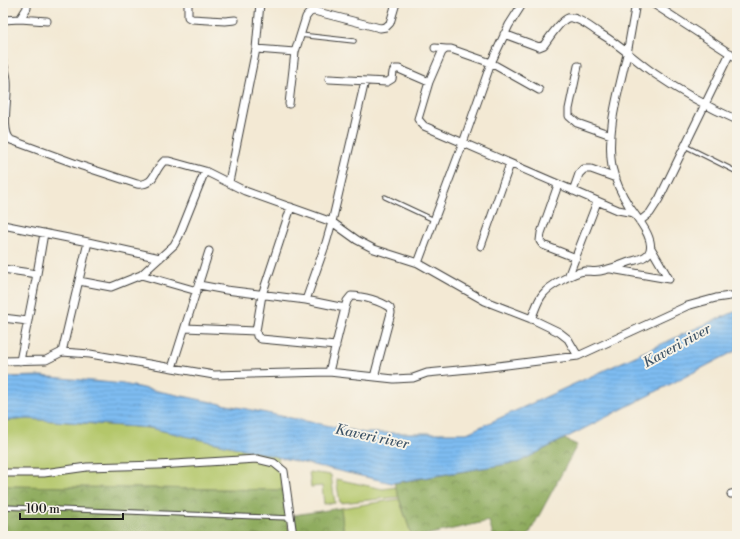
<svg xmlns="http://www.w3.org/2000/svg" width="740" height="539" font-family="'Libre Bodoni',serif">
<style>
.green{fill:#b4c76a;stroke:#687243}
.forest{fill:url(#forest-crowns);stroke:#56643d}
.water{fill:url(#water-rules);stroke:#4d6c86}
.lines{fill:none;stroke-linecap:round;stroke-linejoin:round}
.lane-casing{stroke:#3c3b38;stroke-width:5.5}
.street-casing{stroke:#3c3b38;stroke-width:9}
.lane{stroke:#fff;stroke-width:3.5}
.street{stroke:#fff;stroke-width:7}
.labels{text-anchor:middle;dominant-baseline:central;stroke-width:4;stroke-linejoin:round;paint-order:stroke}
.water-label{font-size:14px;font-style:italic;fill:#3e5467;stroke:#f7f3e8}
</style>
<defs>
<pattern id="forest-crowns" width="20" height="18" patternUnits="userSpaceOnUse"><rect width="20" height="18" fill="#8fac5e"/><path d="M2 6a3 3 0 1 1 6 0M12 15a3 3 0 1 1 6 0" fill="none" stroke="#748b4d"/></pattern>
<pattern id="water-rules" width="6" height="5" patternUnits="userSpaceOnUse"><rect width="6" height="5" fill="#7ebcf1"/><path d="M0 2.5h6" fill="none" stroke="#6ca1ce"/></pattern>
</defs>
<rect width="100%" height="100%" fill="#f7f3e8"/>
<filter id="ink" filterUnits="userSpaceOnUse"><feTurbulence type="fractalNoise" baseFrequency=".025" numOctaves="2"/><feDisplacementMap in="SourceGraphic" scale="8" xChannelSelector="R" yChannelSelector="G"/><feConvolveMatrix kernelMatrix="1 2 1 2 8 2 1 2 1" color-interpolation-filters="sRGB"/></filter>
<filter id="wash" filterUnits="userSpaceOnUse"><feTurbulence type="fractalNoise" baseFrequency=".012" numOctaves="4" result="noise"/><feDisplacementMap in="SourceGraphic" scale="16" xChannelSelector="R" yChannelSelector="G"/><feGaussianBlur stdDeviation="0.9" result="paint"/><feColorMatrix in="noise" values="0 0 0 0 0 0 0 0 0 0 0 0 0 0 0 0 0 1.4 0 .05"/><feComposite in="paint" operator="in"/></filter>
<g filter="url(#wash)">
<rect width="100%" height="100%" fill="#f3e9d4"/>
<path class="green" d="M28,419L150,428L278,457L283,490L3,486V421Z
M309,472L331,475L335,503L324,504L322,486L311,487Z
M336,479L383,489L396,487L399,497L340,503Z
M399,499L412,536H344L341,508Z"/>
<path class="forest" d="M564,439L577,445L528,536H493L489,521L421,536H412L394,483L519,462Z
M3,486L283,490L290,536H86L60,534L59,536H3Z
M341,508L344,536H296L294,515Z"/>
<path class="water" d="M737,311V350L519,462L392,483L150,428L28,419L3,421V377L41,376L123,384L365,433H467L701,326Z"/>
</g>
<g filter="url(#ink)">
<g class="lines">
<g class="lane-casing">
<path id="lane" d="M300,35L354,41
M685,146L737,172
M385,197L434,220
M3,507L290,518"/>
</g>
<g class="street-casing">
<path id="street" d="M188,3V17L192,19L225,21L235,20
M652,3L737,58
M733,3L737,6
M20,19L47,21
M3,20L20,19L27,8V3
M504,34L539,47L544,45C549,38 561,20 568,18C578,16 592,29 601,34C620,45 636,61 655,74C681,92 708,107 737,120
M435,48L446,49
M256,49L295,52
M3,62C4,68 7,74 7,81C9,96 0,131 11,140L82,166L137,184C155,186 153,171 164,161H169L205,171L245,191L332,222L357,240L374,249L418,263L463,143L491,63L509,25L523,3
M578,66L569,109V116L577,123L611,135
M329,79L387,82L392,79L393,72L395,69H399L429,82
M539,90L491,63L451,49H446L442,52L429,82L418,119L424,126L618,210L634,213
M289,104L295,52L306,17L310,12L314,11L380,28L386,27L390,23L396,3
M229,182L256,49L260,3
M558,185L541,233L540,241L543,245L576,258
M573,191L579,174L584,169H591L616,178
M291,207L262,295L256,331L257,336L261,339L336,346
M640,221L650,213L659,199L730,53
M3,225L88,242L160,258
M481,246L510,164
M3,269L37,274L44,233
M611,269L669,279L651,248
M141,275L197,291
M568,277L597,202
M79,281L111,287L141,275L174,245L179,236L205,171
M199,285L226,290L306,300L345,308
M306,300L326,243L332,222L365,81
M3,318L28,321
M531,319C535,311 537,301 543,294C549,286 574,272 585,271C590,271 595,272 600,271C610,269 619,266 629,262C635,260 644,259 648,254C658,241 636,217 629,206C622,195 615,180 612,167C606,129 619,91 627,54C630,37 633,20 636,3
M185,328L256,331
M62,352L88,242
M578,356L687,306L716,298L737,295
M3,361L46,360L62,352L90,354L214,375L329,372L394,379L413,378L427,373L490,367L578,356L568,339L559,332L534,320L485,301L418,263
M20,361L37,274
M172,368L209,251
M329,372L345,308L347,301L351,296C363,296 381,301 390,308L391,313L374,377
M3,473H44L87,467L158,465L257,459L274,463L284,471L293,536
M731,494L737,493"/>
</g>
<use href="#lane" class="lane"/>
<use href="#street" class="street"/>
</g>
</g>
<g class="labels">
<g class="water-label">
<text transform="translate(677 346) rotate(-29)">Kaveri river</text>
<text transform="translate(372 437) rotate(12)">Kaveri river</text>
</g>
</g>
<rect width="740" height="539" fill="none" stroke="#f7f3e8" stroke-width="16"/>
<path d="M20 513v6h103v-6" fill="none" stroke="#1c1c1c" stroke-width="2"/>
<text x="26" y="513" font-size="12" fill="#1c1c1c" stroke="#f7f3e8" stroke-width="3" paint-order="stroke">100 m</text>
</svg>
